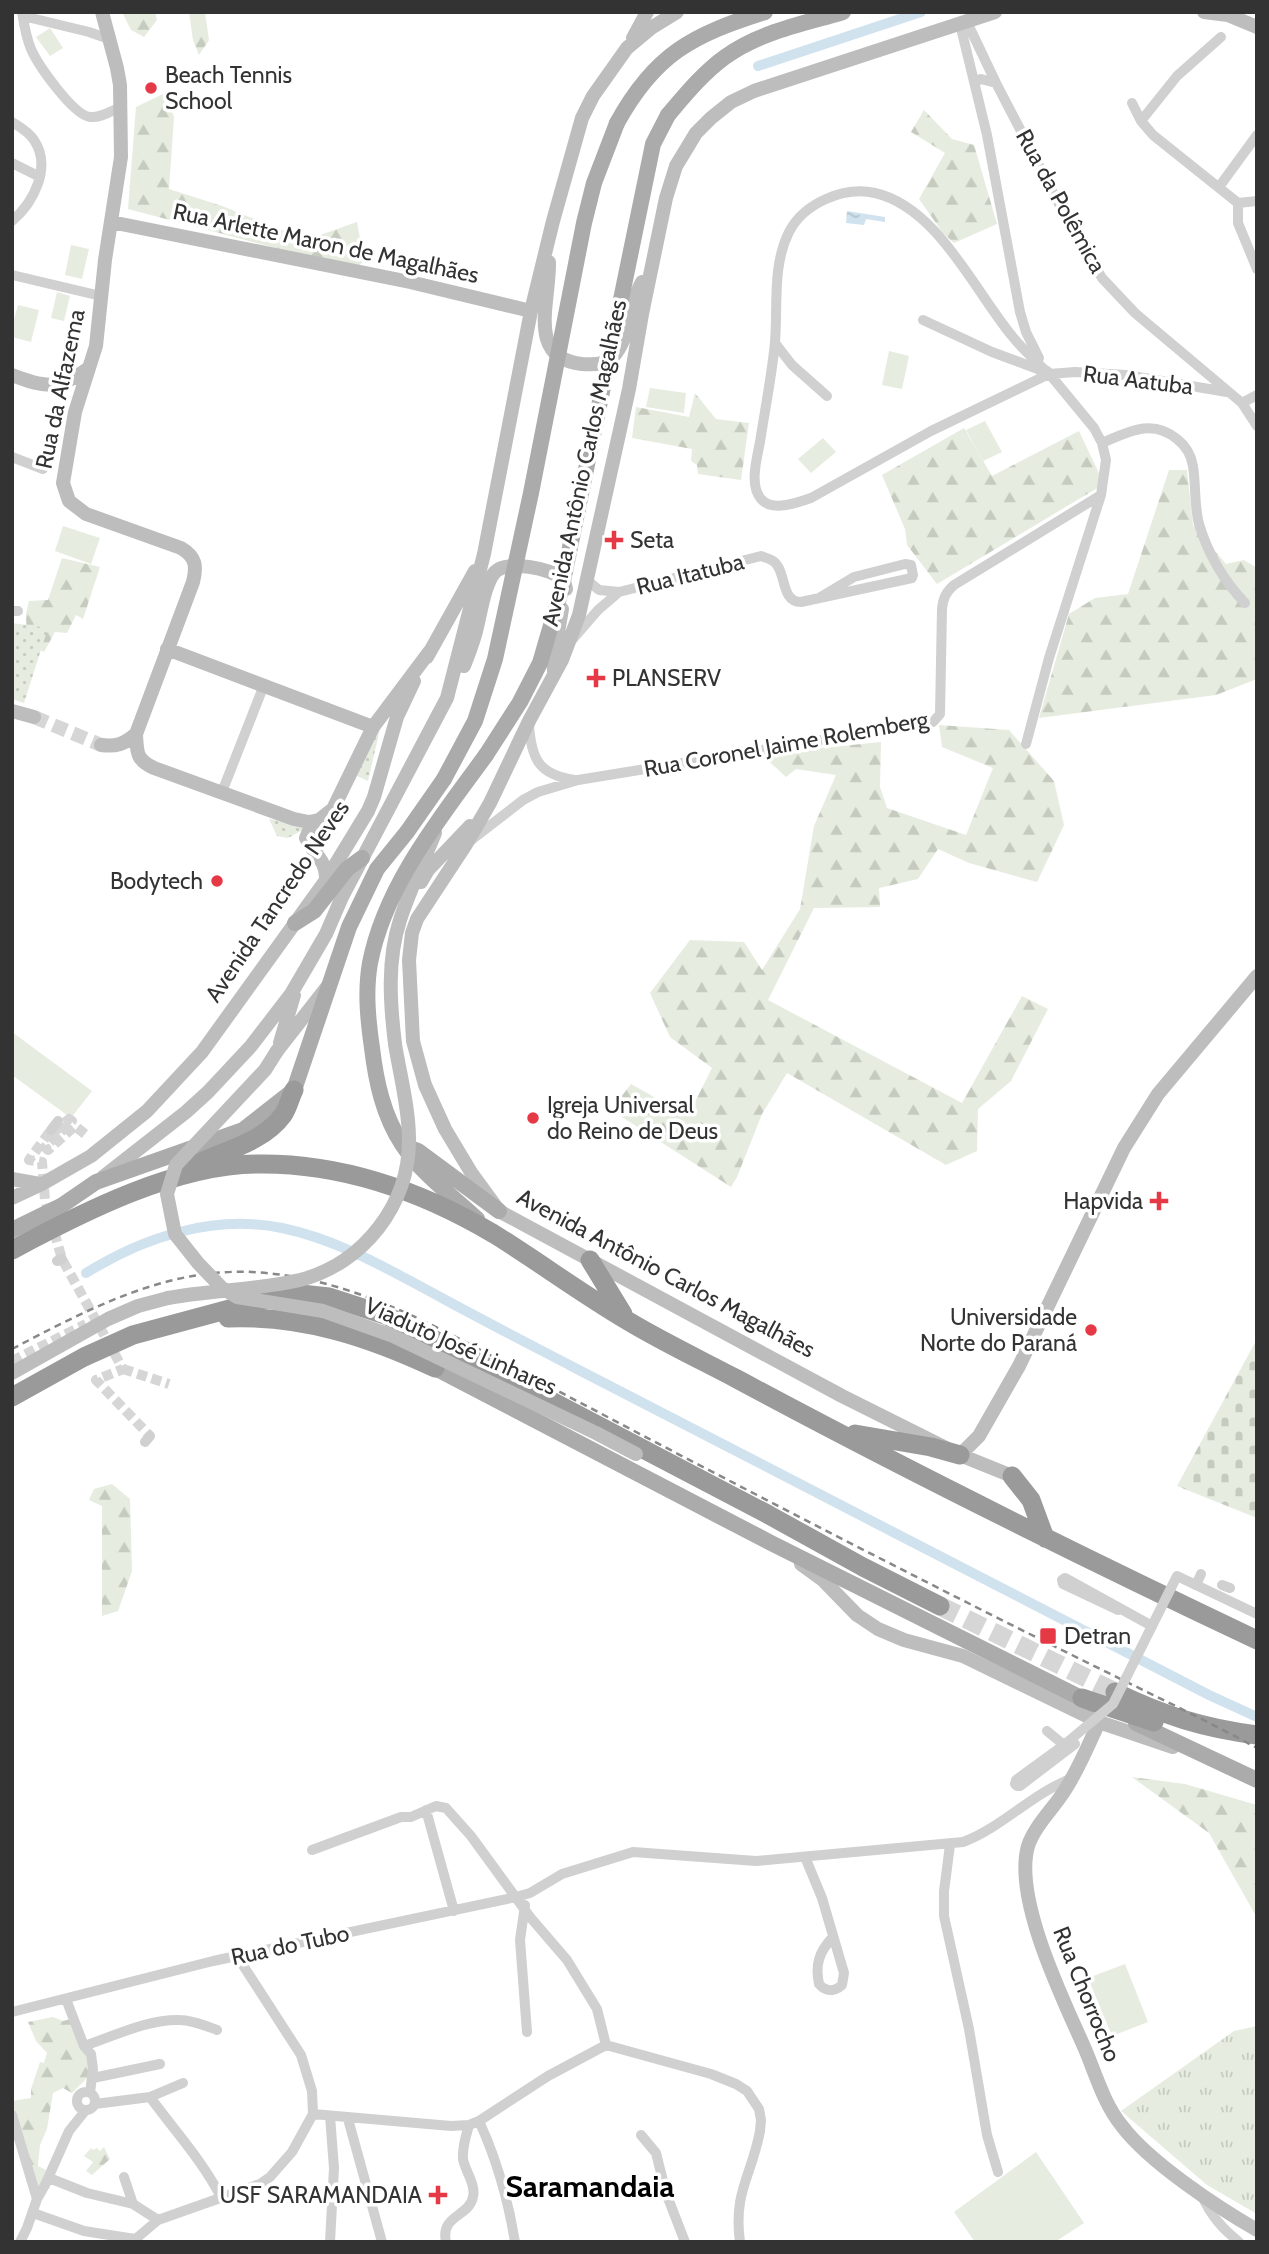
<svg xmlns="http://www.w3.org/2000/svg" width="1269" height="2254" font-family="Cabin,sans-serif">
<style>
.grass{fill:url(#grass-tufts)}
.forest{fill:url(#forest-firs)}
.cemetery{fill:url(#cemetery-stones)}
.park{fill:#e6ecdf}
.garden{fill:url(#garden-dots)}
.water{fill:url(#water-ripples)}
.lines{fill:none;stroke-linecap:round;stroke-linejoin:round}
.canal{stroke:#cfe2ee;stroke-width:10}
.street-tunnel{stroke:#d6d6d6;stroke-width:10;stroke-dasharray:10 5;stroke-linecap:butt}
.secondary-tunnel{stroke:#d6d6d6;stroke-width:14;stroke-dasharray:14 7;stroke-linecap:butt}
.highway-tunnel{stroke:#d6d6d6;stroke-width:19;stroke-dasharray:19 10;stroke-linecap:butt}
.street{stroke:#d0d0d0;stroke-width:10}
.secondary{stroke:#bdbdbd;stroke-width:14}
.primary{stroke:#ababab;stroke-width:16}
.highway{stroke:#9a9a9a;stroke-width:19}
.rail{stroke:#888;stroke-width:2.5;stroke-dasharray:7 5;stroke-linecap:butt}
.street-bridge{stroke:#d0d0d0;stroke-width:10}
.secondary-bridge{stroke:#bdbdbd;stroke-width:14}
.primary-bridge{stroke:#ababab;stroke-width:16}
.poi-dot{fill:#e63946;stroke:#fff;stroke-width:2.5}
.labels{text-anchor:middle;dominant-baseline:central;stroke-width:7;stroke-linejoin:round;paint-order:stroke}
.poi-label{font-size:23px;fill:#333;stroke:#fff;text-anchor:start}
.street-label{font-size:23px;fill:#333;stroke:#fff}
.district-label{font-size:30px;font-weight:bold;fill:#000;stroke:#fff}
</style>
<defs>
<pattern id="grass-tufts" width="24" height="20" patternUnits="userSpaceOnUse" patternTransform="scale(1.75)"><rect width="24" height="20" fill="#e6ecdf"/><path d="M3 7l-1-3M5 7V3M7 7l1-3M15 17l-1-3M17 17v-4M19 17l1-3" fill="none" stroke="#c6cbc0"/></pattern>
<pattern id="forest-firs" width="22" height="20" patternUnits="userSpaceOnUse" patternTransform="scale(1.75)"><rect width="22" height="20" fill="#e6ecdf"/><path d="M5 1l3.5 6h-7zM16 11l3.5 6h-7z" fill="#c6cbc0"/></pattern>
<pattern id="cemetery-stones" width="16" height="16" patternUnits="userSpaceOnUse" patternTransform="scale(1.75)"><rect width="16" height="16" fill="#e6ecdf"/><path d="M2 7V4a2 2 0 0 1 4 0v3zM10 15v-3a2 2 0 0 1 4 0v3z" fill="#c6cbc0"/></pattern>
<pattern id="garden-dots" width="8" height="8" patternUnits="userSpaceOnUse" patternTransform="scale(1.75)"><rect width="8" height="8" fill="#e6ecdf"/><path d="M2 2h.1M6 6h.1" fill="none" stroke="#c6cbc0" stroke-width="1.8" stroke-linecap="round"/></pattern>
<pattern id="water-ripples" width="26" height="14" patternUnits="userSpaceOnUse" patternTransform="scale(1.75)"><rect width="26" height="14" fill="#cfe2ee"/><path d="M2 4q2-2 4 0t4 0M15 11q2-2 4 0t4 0" fill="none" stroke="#b2c2cd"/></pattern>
</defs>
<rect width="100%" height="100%" fill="#fff"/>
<path class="grass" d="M1257,2026V2214L1207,2185L1121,2111L1234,2031Z"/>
<path class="forest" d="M122,12H155L157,20L144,37L131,30Z
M189,12H205L209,40L199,55L193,40Z
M165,93L174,117L169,189L222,206L306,240L357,222L364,260L356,269L128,209L136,107Z
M924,110L952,139L974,145L997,224L954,243L943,233L919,199L945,153L911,132Z
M695,393L716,419L749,423L741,480L698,474L697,465L691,461L692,449L632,438L636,407L689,417Z
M964,428L992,476L1079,431L1104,484L937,584L907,545L905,529L882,475Z
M1169,470H1187L1193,525L1226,564L1244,560L1257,568V679L1216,695L1039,718L1069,614L1095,598L1128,594Z
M62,558L100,567L83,619L76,615L67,633L55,632L44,652L27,642L26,614L29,601L48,600Z
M939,725L1009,730L1054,781L1064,825L1037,882L969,863L938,849L918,879L879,888L880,907L814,908L768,1000L962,1103L1022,996L1048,1009L1011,1081L978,1109L977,1151L946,1165L787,1073L762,1114L737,1177L731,1187L611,1110L631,1084L688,1116L712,1068L670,1037L650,993L690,940L744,942L762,970L800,909L814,826L836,775L796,769L786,777L761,754L881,742L880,787L887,808L966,835L993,768L942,747Z
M112,1484L130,1499L132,1571L118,1611L102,1616V1506L89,1500L94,1489Z
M1132,1777L1185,1784L1257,1805V1924L1256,1916L1209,1833Z
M53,2017L63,2021L71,2019L90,2055L89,2076L72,2093L63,2088L53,2093L47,2129L40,2145L38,2166L46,2170L37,2194L12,2101L31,2098V2089L40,2062L44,2063L47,2053L36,2041L28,2022Z
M104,2147L110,2159L92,2175L86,2171L93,2162L84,2156L91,2148L93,2150L97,2148L100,2151Z"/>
<path class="cemetery" d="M1257,1339V1518L1177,1486Z"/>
<path class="park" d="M50,28L63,48L50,56L36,37Z
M71,245L89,249L82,279L65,275Z
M57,292L70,296L64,321L51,318Z
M18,305L39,310L31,342L12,337V326Z
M889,351L909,356L902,389L882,385Z
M650,388L686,393L684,413L646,407Z
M985,421L1002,452L983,461L966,430Z
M823,438L836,452L811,473L798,459Z
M63,526L100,538L91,564L55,551Z
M12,1032L92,1091L71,1118L12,1075Z
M1125,1964L1148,2022L1112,2036L1088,1978Z
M1036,2152L1084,2223L1055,2242H975L954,2212Z"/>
<path class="garden" d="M12,623L48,628L24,703L12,699Z
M384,712L368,781L357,776Z
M269,819L306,825V828L288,838L277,836Z"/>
<path class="water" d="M847,211L885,217V222L866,219L864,225L846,223Z"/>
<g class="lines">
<path class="canal" d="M758,66L921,12
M86,1273C144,1237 214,1214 282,1228C340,1240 391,1271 442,1298C486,1322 531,1345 575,1368C786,1477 998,1586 1209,1695L1257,1717"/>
<path class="street-tunnel" d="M85,1134L75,1126L48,1150L45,1147L72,1121L69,1119L54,1132L51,1130L29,1160L42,1162L45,1200L62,1259L123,1369L96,1380L150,1436
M12,1361L86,1324
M123,1369L169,1384"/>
<path class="secondary-tunnel" d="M34,717L101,745"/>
<path class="highway-tunnel" d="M940,1606L1115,1692"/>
<path class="street" d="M22,12C24,25 26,37 31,49C38,65 73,115 90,117C101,118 111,111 121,107
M23,16L89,32L109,39
M967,22L996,83
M960,24L987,135L1020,312L1026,332L1039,358
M976,81L981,79L996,83L1061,208L1102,278L1135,313L1242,403L1257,426
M1132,103L1141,121L1153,135L1238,203L1257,201
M1141,121L1177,76L1221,37
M12,122C20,127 29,132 34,140C52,167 34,202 12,221
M12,163L40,177
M1219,187L1257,135
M1238,203V223L1257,269
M12,275L101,296
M923,320L992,352L1043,371
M775,343L792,365L827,396
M1049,374C1036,361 1023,350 1012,336C974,290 937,207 875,193C844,186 804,203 789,232C772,266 778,306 775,342C772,375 765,409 760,442C757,458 749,485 761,499C772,512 797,503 811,498L931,431L1049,374L1075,372L1126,375L1227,392
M1242,403L1257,395
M1102,443C1128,432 1152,418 1177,439C1186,446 1191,454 1193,466C1196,485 1194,505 1199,524C1208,554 1224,581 1245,603
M12,457L43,469
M587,580L599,590L619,592L761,556C767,558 774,560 777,565C786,577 782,602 801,602L912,578L913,575L911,565L905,564L854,577L819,598
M12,611H18
M572,640L598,610L619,592
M529,724C531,759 539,775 575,780
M1026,744L1049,658L1101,495L1106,460L1102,443L1094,428L1047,371
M222,792L264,685
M470,841L523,800L538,792L578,780L933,722L940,714L942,609C943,598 946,592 954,585L1101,495
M51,1130L58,1121
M57,1261L62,1259
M145,1442L150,1436
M1196,1585L1257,1614
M1222,1585L1230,1588
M1118,1610L1063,1584L1062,1580L1065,1578L1152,1626
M1047,1731L1064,1745L1016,1780L1015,1784L1017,1786H1020L1075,1744
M426,1810L454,1911
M950,1845L944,1891V1916L969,2029L987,2135L998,2172
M312,1850L401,1817H411L436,1806L446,1808L471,1836L530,1917L567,1960L597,2009L606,2045
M805,1857L822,1898L844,1973L842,1985C834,1992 826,1992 819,1984C815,1965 819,1952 832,1938
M525,1905L520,1940L527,2032
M66,1999L84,2046L91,2054L93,2069L90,2093
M12,2012L213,1961L516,1897L530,1893L562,1874L633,1852L756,1861L963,1842C1003,1827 1032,1793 1073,1778
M606,2045L711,2074L736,2084L747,2091L759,2109L761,2120L760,2131C752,2175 733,2192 740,2242
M84,2046C114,2036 148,2019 180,2020C192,2020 206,2026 217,2030
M93,2078L160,2064
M77 2101a9 9 0 1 1 18 0a9 9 0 1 1-18 0Z
M150,2097C174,2130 202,2160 221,2197
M95,2104L150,2097L183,2083
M313,2114L451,2126L469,2125L479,2121L548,2076L606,2045
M12,2115L37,2199
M330,2116L334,2168L330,2242
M348,2119L382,2242
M479,2121C497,2160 508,2199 515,2242
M641,2135L656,2153L666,2193L685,2242
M124,2177L133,2204
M49,2178L87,2193L133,2204L158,2220
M1202,2196C1211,2216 1222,2228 1239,2242
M33,2213L84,2231L135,2239
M20,2242L27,2228L37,2199L45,2185L69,2131L85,2111
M132,2242L158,2220L260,2184L270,2177L292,2152L313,2114L312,2091L301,2055L237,1956
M446,2242C440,2215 469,2217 473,2197C476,2184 465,2171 463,2159C462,2147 466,2136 469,2125"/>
<path class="secondary" d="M102,12L117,68L120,85L121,157L105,260L96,346L75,412L63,483L69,501L86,514L181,548C196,557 197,566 193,582L136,734C137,752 136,760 154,768L294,819L309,822L319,820L333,809L373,727L430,651
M995,12L754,91L731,102L711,118L696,133L676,166L666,198L642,314L629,389L579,615L562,660L529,721L490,803L465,846L417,919L412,933L409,960L413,1041L425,1085L445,1129L472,1174L499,1211L842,1396L960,1455L1012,1476
M1204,12L1228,15L1257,27
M633,38L647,12
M111,222L410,282L531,311
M549,262C550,302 526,358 582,364C595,365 608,365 616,353C631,333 629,304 642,282
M12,375C45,388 59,390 89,368
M167,649L373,727
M427,657L475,571
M464,666C468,656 472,645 475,635C480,618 484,584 495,572C506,560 552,568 562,579C565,582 565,584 566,589
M554,672V656L562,609
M12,711L34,717
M101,745C117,747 124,744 136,734
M319,820L310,828L306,838C313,854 327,860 326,880
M421,882L428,870L470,826
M280,1043L294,995
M395,1044C390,1003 387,960 400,920C410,890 423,862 435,833
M277,1051L327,987
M103,1177L186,1112L208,1092L251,1046L291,994L326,934L342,897L447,698L484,554L531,311L553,221L582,118L593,96L627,48L651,28L677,12
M12,1179L40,1184
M12,1198L42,1184L91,1156L147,1111L202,1052L326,880L368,811L374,797L397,717L414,681
M12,1373L108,1319L138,1306L168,1298
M960,1455L979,1436L1019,1366L1124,1148L1158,1094L1257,976
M801,1564L823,1580L857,1615L878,1629L904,1640L963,1656L1099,1722L1173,1747
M1099,1722C1088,1746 1078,1771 1063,1793C1052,1810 1034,1827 1028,1846C1013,1899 1064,2001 1085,2049C1096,2075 1104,2104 1122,2126C1149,2162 1217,2207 1257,2230"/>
<path class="primary" d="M668,115C685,95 704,72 725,57C759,32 803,24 843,12
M617,123C655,54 692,35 765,12
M295,923L314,911L347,869L362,858
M410,1148L418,1151L499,1211
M477,1219C451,1195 421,1173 402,1144C383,1115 376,1081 372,1048C368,1020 365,991 370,963C385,885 441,817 486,755
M12,1230L61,1206L96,1182L243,1130L294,1090L349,927L377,869L407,832L444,779
M435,1368L771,1543L1093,1704
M1136,1723L1257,1780"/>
<path class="highway" d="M187,1169C218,1151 260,1146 283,1115C288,1108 290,1098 294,1090
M12,1250C83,1212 177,1164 258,1164C342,1163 423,1192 494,1234C539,1262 582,1294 628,1321C663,1342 701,1360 737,1379C908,1471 1082,1557 1257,1640
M590,1260L623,1314
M228,1318C302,1315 369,1337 435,1368
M12,1397L84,1357L133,1335L274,1297L301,1294L329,1297L385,1315L418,1331L769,1515L863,1567L940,1606
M855,1434L931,1447L960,1455
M1012,1476L1031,1500L1045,1538
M1115,1692C1165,1716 1203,1728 1257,1735
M1082,1698L1154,1722"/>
<path class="rail" d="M12,1349C87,1310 164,1268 252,1272C355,1277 444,1331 533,1378C608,1417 683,1457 759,1496C863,1550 967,1603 1072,1655C1134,1686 1196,1715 1257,1748"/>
<path class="street-bridge" d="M1064,1745L1113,1704L1177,1576L1196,1585L1201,1574"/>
<path class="secondary-bridge" d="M277,1051L265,1070L176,1165L167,1194L175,1234L198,1263L222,1288L237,1297L323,1311L393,1336L596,1433L636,1454
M168,1298C212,1290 257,1290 300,1280C363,1264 410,1204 409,1139C409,1108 400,1075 395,1044"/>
<path class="primary-bridge" d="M486,755L520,702L540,663L561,591L653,144L668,115
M444,779L475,721L495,659L531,493L584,223L594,183L617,123"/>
</g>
<g class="poi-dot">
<circle cx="151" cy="88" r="7"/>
<path d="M610.5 529.5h7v7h7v7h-7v7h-7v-7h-7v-7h7z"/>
<path d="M592.5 667.5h7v7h7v7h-7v7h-7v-7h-7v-7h7z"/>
<circle cx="217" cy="881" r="7"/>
<circle cx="533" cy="1118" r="7"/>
<path d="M1155.5 1190.5h7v7h7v7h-7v7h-7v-7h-7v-7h7z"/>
<circle cx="1091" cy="1330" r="7"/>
<rect x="1039" y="1627" width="18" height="18" rx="3.5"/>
<path d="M434.5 2184.5h7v7h7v7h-7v7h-7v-7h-7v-7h7z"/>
</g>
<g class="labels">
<g class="poi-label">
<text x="165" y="75">Beach Tennis<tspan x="165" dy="26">School</tspan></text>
<text x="630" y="540">Seta</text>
<text x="612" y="678">PLANSERV</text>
<text x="203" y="881" text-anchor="end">Bodytech</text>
<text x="547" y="1105">Igreja Universal<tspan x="547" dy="26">do Reino de Deus</tspan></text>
<text x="1143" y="1201" text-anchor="end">Hapvida</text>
<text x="1077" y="1317" text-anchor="end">Universidade<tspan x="1077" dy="26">Norte do Paraná</tspan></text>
<text x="1064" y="1636">Detran</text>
<text x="422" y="2195" text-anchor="end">USF SARAMANDAIA</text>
</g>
<g class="street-label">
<text transform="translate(1061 201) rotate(61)">Rua da Polêmica</text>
<text transform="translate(326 243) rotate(12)">Rua Arlette Maron de Magalhães</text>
<text transform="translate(1138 380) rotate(7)">Rua Aatuba</text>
<text transform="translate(60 389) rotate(-78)">Rua da Alfazema</text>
<text transform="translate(584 463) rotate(-78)">Avenida Antônio Carlos Magalhães</text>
<text transform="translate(690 574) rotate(-14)">Rua Itatuba</text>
<text transform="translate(786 744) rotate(-10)">Rua Coronel Jaime Rolemberg</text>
<text transform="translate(277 901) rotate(-56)">Avenida Tancredo Neves</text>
<text transform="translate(666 1273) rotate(28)">Avenida Antônio Carlos Magalhães</text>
<text transform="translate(461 1346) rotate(24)">Viaduto José Linhares</text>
<text transform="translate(290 1945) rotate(-12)">Rua do Tubo</text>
<text transform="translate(1087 1994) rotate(68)">Rua Chorrocho</text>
</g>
<g class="district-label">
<text x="590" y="2186">Saramandaia</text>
</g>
</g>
<rect width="1269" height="2254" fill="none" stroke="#333333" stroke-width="28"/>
</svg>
